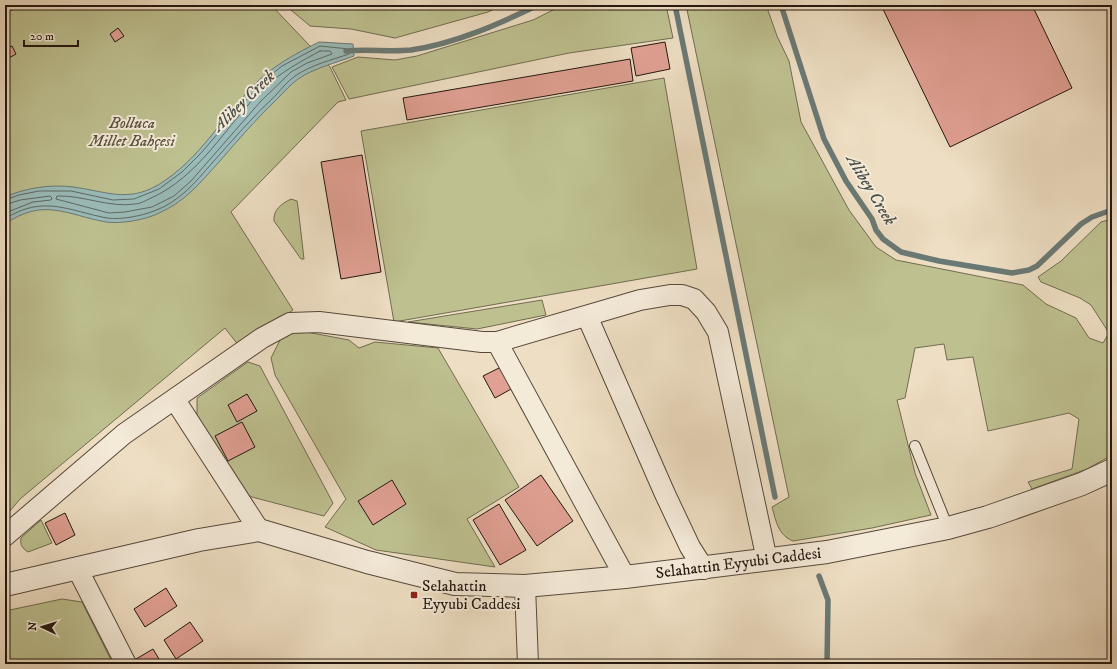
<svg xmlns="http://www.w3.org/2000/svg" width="1117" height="669" font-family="'IM FELL DW Pica',serif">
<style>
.green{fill:#bec090;stroke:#706c50}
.water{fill:#9abbb9;stroke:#6a7975}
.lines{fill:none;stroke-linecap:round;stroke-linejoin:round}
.shore{stroke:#5e6964;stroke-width:1}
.stream{stroke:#6a7975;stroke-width:5.5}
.building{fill:#e0a093;stroke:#23170f}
.service-casing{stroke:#56493c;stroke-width:12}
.minor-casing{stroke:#56493c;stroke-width:22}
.tertiary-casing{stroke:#56493c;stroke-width:24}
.service{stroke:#f4ead8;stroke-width:10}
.minor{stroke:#f4ead8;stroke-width:20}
.tertiary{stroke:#f4ead8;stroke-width:22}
.poi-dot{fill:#8f2418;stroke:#f4ead8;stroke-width:1.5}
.labels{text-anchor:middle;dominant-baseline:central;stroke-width:4;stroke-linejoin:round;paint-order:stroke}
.park-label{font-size:16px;font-style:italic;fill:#59523c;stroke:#f4ead8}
.street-label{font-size:16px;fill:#23170f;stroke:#f4ead8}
.poi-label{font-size:16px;fill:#23170f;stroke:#f4ead8;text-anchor:start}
.water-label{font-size:17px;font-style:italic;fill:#4d504a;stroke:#f4ead8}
</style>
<rect width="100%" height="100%" fill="#eedec3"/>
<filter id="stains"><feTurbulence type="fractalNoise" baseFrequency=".005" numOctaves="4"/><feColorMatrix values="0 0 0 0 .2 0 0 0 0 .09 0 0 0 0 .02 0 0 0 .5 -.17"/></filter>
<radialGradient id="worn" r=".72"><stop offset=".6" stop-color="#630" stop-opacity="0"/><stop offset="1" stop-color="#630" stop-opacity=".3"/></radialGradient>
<path class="green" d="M32,5H271L330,67L346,100L338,102L231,212L293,310L239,346L225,328L20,499L5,517V12Z
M285,5H503L488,12L395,38L351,29L310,26Z
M563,5H666L673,38L569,53L349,99L332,67L358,57L395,60L417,56L533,20Z
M686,5H766L777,36L789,61L801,122L849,210L876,247L896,260L1023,285L1046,304L1076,318L1089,338L1103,343L1109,333L1091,305L1080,298L1041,282L1038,277L1061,261L1101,222L1112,219V455L1087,469L1032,489L1028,482L1072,469L1079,419L1069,413L988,431L973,357L947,360L944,344L915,348L905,398L897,400L915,473L931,515L872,528L793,541C778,535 776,521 772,507L789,497Z
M664,78L697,269L394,322L361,131Z
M291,199L297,201L298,207L304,259H301L274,221C273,210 281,204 291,199Z
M542,300L546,315L477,329L408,322Z
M301,331L349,340L359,348L375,342L438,348L519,487L467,519L495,567L376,550L325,527L346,499L275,375L271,358L282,336Z
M248,362L260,366L333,503L324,516L252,497L240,490L197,420V398Z
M41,520L52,543L28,552C22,548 20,545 21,538Z
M62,599L82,602L113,664H5V611Z"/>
<path class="water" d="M319,42L353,44L354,56C336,63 314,68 298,79C291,84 285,91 278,98C257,118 238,140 219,162C199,184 185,202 157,214C144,220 121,224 106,222C67,215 44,197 5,224V197C25,188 51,184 73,187C105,191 127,203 158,185C200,160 224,114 258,81C276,64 297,53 319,42Z"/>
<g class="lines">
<path class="shore" d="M320,51H330L332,54L307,63L291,72L261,101L191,181L174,196L152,207L125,212L109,213L56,199L57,196C83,195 109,208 135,204C140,204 145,201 149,199C200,177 226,125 264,88C281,72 300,62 320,51Z
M5,200L19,195L39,191H71L113,200L134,199L159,189L182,172L202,152L260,84L282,66L320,46L349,49V54C331,60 311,65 295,76C288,81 282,88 276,95C253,116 233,140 212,163C195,183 179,202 154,211C141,216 121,220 107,218C69,211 43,194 5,219
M5,205L20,200L50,196L52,198L51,200L33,202L5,213"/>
<path class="stream" d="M675,5L775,497
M781,5L824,139L846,181L872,219L876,230L883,239L901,252L939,261L1012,273L1029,270L1037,266L1081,224L1092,217L1112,210
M346,51C368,49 389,52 411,50C454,44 499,24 538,5
M819,576L828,600L827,664"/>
</g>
<path class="building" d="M881,5H1032L1072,88L950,147Z
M118,28L124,36L115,42L110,34Z
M665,42L670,69L636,76L631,48Z
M12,46L16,54L7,59L5,49Z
M630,59L633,81L407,120L403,98Z
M362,155L381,272L341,279L321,162Z
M501,367L513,388L495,398L483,376Z
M247,394L257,411L237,422L228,405Z
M242,422L255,447L228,461L215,436Z
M541,475L573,521L537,546L505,500Z
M392,480L406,504L373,525L358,501Z
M499,504L526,550L500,565L473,520Z
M65,513L75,535L56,545L45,523Z
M166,588L177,606L145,627L134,609Z
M190,622L203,641L176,659L164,640Z
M153,649L162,664H133L131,662Z"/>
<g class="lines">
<g class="service-casing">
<path id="service" d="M915,446L948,528"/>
</g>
<g class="minor-casing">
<path id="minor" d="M587,316L665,494L690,547L704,569
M497,342L625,577
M175,400L259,530
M5,536L124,434L262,338L290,323L319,322L482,342H497L640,300L670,295H682L694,299L706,312L718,332L767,560
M77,568L126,664
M525,586L528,664"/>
</g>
<g class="tertiary-casing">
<g id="tertiary">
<path id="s1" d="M5,585L199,540L259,530L367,562L455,584L525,586L625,577L827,552L948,528L988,517L1082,484L1112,470"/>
</g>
</g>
<use href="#service" class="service"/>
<use href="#minor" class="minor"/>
<use href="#tertiary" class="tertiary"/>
</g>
<rect class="poi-dot" x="410" y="591" width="8" height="8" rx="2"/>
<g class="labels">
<g class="park-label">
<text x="132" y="123">Bolluca<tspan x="132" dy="18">Millet Bahçesi</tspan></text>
</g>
<g class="street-label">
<text stroke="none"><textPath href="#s1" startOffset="748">Selahattin Eyyubi Caddesi</textPath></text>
</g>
<g class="poi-label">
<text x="422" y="586">Selahattin<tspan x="422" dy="18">Eyyubi Caddesi</tspan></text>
</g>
<g class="water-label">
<text transform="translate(244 101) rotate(-44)">Alibey Creek</text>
<text transform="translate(871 190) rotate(59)">Alibey Creek</text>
</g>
</g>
<rect width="1117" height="669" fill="none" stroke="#eedec3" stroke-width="20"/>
<rect x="6" y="6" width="1105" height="657" fill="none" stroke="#23170f" stroke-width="2"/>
<rect x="10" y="10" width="1097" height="649" fill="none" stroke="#23170f"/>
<g transform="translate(42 627) rotate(274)" stroke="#f4ead8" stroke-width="3" paint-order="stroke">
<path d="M0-3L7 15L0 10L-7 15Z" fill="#23170f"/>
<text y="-6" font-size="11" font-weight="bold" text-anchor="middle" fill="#23170f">N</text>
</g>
<path d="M24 40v6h54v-6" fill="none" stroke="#23170f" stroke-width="2"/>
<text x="30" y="40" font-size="12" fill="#23170f" stroke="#f4ead8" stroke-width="3" paint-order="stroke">20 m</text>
<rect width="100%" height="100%" filter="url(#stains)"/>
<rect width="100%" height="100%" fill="url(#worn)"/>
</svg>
